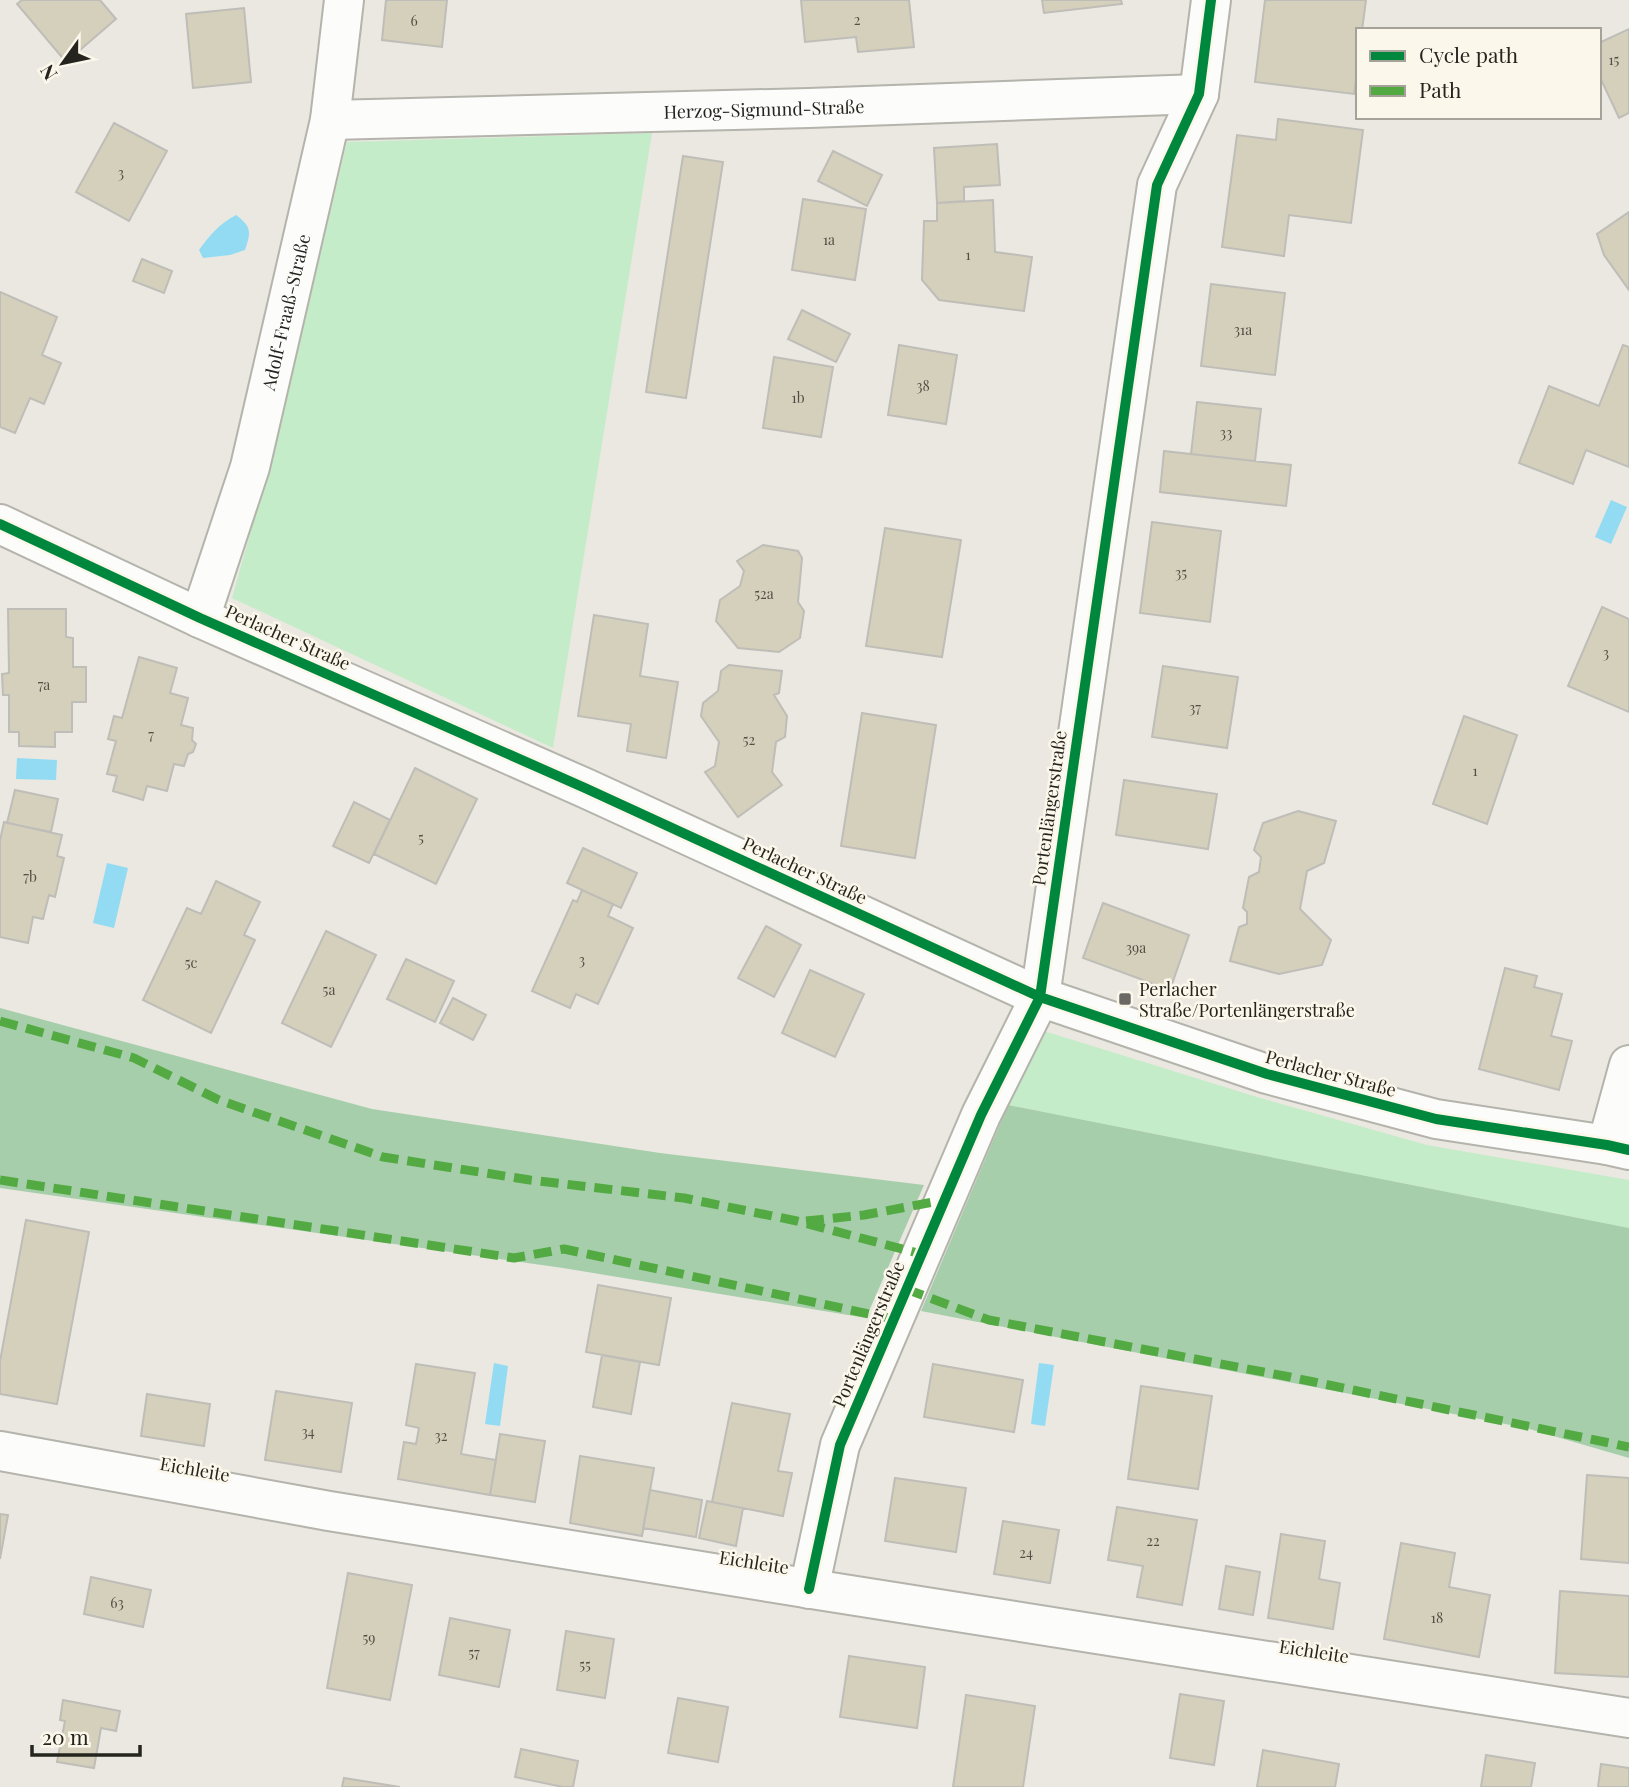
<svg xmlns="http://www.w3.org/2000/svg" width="1629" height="1787" font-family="'Playfair Display',serif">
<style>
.green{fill:#c5ecc8}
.forest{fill:#a7ceab}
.water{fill:#92dbf3}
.building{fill:#d5d0bc;stroke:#bebdb7;stroke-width:2}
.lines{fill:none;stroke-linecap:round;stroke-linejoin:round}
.street-casing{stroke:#b4b3ac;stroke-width:42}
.street{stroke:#fcfcfa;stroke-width:38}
.quiet{stroke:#53aa43;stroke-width:9;stroke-dasharray:18 9;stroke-linecap:butt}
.cycleway-casing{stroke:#fbf7ea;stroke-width:15}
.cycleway{stroke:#00873e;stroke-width:10}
.poi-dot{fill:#6a6963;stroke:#fbf7ea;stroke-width:2.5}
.labels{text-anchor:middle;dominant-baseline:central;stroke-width:5;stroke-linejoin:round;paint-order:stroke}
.number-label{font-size:14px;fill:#514f46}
.street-label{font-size:18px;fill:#25241f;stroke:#fbf7ea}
.poi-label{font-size:18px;fill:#25241f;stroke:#fbf7ea;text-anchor:start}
</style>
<rect width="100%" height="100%" fill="#eae8e0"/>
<path class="green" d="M652,133L553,748L232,598L273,452L347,142Z
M1044,1031L1257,1097L1427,1145L1629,1180V1228L1008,1105Z"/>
<path class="forest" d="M0,1008L372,1109L660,1153L924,1185L866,1318L563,1268L0,1188Z
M1008,1105L1629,1228V1458L1526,1428L921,1311Z"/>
<path class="water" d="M236,215C252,227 251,232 245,250L230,255L203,258L199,250C210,235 219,224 236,215Z
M1611,500L1627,507L1611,544L1595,537Z
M17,758L57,760L56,780L16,779Z
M107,863L128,868L114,928L93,923Z
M494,1363L508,1366L500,1426L485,1424Z
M1039,1363L1054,1365L1045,1426L1031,1424Z"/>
<path class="building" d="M22,0H100L116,19L66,62L17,4Z
M386,0H447L442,47L382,40Z
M801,0H909L914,47L858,52L856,37L805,42Z
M1042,0H1121L1122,4L1044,13Z
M1265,0H1366L1362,30H1358V65L1354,94L1255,82Z
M244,8L251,82L193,88L186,14Z
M1629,29V113L1619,118L1599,75V43Z
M1278,119L1363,130L1351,223L1289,215L1284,256L1222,247L1237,135L1276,140Z
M114,123L167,151L129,221L76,192Z
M997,144L1000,185L964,187V201L937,203L934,148Z
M833,151L882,175L867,206L818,181Z
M683,156L723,162L686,398L646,392Z
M803,199L866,209L855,280L792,270Z
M993,200L995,252L1032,257L1024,311L939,300L922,280L924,221H937V203Z
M1629,212V290L1604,255L1597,234Z
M142,259L172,271L164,293L133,281Z
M1211,284L1285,293L1275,375L1201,366Z
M0,292L57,317L42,355L61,363L44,404L30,398L15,433L0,427Z
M802,310L850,334L836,362L788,339Z
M899,345L957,355L946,424L888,415Z
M1623,345L1629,347V467L1586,450L1573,484L1519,463L1549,386L1599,406Z
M774,357L833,367L821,437L763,428Z
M1197,402L1261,409L1255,461L1191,454Z
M1164,451L1291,465L1286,506L1160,492Z
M1152,522L1221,531L1210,622L1140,613Z
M885,528L961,540L942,657L866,646Z
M763,545L798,551L802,558L798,602L804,611L800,638L779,652L738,648L716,621L720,600L740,586L744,571L737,561Z
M1602,607L1629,619V712L1568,686Z
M8,609H66V637L73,638V667H86V702H72V732H55V747L19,746V732H9V695H3L2,674L9,673Z
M594,615L648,624L640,676L678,682L666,758L627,751L631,724L578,716Z
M139,657L177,668L170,693L188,698L181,725L193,728L192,740L196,744L193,752L188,754L184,766L174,764L167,791L147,786L143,800L113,791L117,776L107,774L116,741L108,739L114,716L122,718Z
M729,665L782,671L779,693L774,695L787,716L785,737L776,742L772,772L782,785L738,817L705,772L715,766L719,742L701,716L703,703L718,691L721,671Z
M1163,666L1238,677L1227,748L1152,737Z
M862,713L936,725L915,858L841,846Z
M1464,716L1517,735L1487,824L1433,804Z
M415,768L477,799L436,884L374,854Z
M1124,780L1217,794L1208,849L1116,835Z
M15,790L58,799L51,832L7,823Z
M354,802L390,820L369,863L333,846Z
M1298,811L1336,821L1324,863L1307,871L1300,909L1331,940L1322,965L1279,974L1230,961L1239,927L1247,924V912L1243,908L1249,877L1259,872L1261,857L1254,850L1263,823Z
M4,822L62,835L57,856L64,858L55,897L49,895L43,919L33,917L28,943L0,937V840Z
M583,848L637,873L621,908L567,883Z
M216,881L260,902L244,935L255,940L211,1033L143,1000L187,908L201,914Z
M582,890L613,904L608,916L633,928L598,1004L576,994L570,1008L532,991L573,900L577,902Z
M1103,903L1189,935L1170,990L1083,958Z
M766,926L801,945L774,997L738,978Z
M326,931L376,955L331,1047L282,1023Z
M406,959L454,981L435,1022L387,999Z
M1505,968L1537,976L1534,987L1562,994L1551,1036L1572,1041L1559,1090L1479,1069Z
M810,970L864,994L835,1057L782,1033Z
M453,998L486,1015L473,1040L440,1023Z
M26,1220L89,1232L57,1404L0,1394V1361Z
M598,1285L671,1298L659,1365L586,1352Z
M602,1355L640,1362L631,1414L593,1407Z
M416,1364L475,1373L461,1454L496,1460L490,1495L398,1479L404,1442L416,1444L419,1428L406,1425Z
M933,1364L1023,1380L1014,1432L924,1417Z
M1141,1386L1212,1396L1198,1489L1128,1479Z
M276,1391L352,1403L341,1472L265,1460Z
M147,1394L210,1404L204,1446L141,1436Z
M732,1403L790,1414L778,1471L792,1473L783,1516L712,1502Z
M500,1434L545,1441L535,1502L490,1495Z
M580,1456L654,1468L642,1536L570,1523Z
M1587,1475L1629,1478V1563L1581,1559Z
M895,1478L966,1488L956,1552L885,1541Z
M650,1490L702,1500L696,1537L643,1528Z
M707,1501L743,1508L736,1546L699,1538Z
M1117,1507L1197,1520L1182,1605L1137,1597L1143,1566L1108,1560Z
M0,1514L8,1515L0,1559Z
M1003,1521L1059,1530L1050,1583L994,1574Z
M1281,1534L1325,1541L1319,1579L1340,1583L1333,1629L1268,1618Z
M1401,1543L1455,1553L1449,1587L1490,1595L1479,1657L1384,1639Z
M1226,1566L1260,1572L1253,1615L1219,1609Z
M348,1573L412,1585L390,1700L327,1688Z
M91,1577L151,1590L143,1627L84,1614Z
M1560,1591L1629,1596V1677L1555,1673Z
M450,1618L510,1630L499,1687L439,1675Z
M566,1631L614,1639L605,1698L557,1690Z
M849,1656L925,1667L917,1728L840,1717Z
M1180,1694L1224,1701L1214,1765L1170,1758Z
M966,1695L1035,1706L1023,1787H953Z
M678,1698L728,1707L718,1762L668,1753Z
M63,1700L120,1711L116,1731L101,1728L94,1768L57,1762L65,1721L60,1720Z
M521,1749L578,1761L573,1787H563L515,1777Z
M1263,1750L1339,1764L1335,1787H1257Z
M1486,1755L1535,1763L1531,1787H1481Z
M1601,1764L1629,1768V1787H1598Z
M344,1778L400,1787H342Z"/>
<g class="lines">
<g class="street-casing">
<g id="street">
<path id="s1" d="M330,120L809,108L1199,94"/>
<path d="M0,524L200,618L585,788L1040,997L1267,1074L1436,1119L1607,1145L1629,1150"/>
<path id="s2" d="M200,618L250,467L330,120L344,0"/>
<path d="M1607,1145L1629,1065"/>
<path d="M0,1451L329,1511L818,1590L1629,1718"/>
<path d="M809,1589L840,1445L981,1115L1040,997L1157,185L1199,94L1211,0"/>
</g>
</g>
<use href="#street" class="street"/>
<path class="quiet" d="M0,1021L134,1058L219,1100L383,1157L530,1180L684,1198L797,1221L921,1254
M0,1180L514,1258L564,1249L893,1319
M806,1221L864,1215L944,1200
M906,1289L989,1320L1290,1377L1629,1447"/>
<g class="cycleway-casing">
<path id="cycleway" d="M0,524L200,618L585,788L1040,997L1267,1074L1436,1119L1607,1145L1629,1150
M809,1589L840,1445L981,1115L1040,997L1157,185L1199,94L1211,0"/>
</g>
<use href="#cycleway" class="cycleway"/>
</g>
<rect class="poi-dot" x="1118" y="992" width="14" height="14" rx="3.5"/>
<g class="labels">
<g class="number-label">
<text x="857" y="19">2</text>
<text x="414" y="20">6</text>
<text x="1614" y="59">15</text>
<text x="121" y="172">3</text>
<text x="829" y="239">1a</text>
<text x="968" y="254">1</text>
<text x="1243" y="329">31a</text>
<text x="923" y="385">38</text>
<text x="798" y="397">1b</text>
<text x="1226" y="432">33</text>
<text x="1181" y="572">35</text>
<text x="764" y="593">52a</text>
<text x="1606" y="652">3</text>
<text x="44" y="684">7a</text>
<text x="1195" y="707">37</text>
<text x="151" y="734">7</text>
<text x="749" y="739">52</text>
<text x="1475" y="770">1</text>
<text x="421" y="837">5</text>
<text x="30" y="876">7b</text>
<text x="1136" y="947">39a</text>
<text x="582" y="959">3</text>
<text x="191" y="962">5c</text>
<text x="329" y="989">5a</text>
<text x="308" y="1431">34</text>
<text x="441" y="1435">32</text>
<text x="1153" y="1540">22</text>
<text x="1026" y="1552">24</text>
<text x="117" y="1602">63</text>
<text x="1437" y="1617">18</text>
<text x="369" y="1637">59</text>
<text x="474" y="1652">57</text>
<text x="585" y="1664">55</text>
</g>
<g class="street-label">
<text stroke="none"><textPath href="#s1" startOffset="434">Herzog-Sigmund-Straße</textPath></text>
<text stroke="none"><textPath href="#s2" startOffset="318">Adolf-Fraaß-Straße</textPath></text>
<text transform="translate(288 637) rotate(24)">Perlacher Straße</text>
<text transform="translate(1049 808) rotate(-82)">Portenlängerstraße</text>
<text transform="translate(805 870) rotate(25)">Perlacher Straße</text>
<text transform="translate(1331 1073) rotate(15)">Perlacher Straße</text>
<text transform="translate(868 1334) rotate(-67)">Portenlängerstraße</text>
<text transform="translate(195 1469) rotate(10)">Eichleite</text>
<text transform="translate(754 1562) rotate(9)">Eichleite</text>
<text transform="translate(1314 1651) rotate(9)">Eichleite</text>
</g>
<g class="poi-label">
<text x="1139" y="989">Perlacher<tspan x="1139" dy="21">Straße/Portenlängerstraße</tspan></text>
</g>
</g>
<rect x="1356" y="28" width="245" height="91" fill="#fbf7ea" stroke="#a5a399" stroke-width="2"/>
<rect x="1370" y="51" width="35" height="10" fill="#00873e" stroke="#a5a399" stroke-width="2"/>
<text x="1419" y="63" font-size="21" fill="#25241f">Cycle path</text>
<rect x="1370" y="86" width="35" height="10" fill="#53aa43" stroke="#a5a399" stroke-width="2"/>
<text x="1419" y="98" font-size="21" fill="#25241f">Path</text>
<g transform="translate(63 63) rotate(237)" stroke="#fbf7ea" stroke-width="5" paint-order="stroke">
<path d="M0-5L12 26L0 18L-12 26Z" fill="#25241f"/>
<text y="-10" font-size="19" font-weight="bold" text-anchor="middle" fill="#25241f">N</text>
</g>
<path d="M32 1745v10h108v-10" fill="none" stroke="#25241f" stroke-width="3.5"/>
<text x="42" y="1745" font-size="21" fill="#25241f" stroke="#fbf7ea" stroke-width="5" paint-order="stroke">20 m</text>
</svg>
